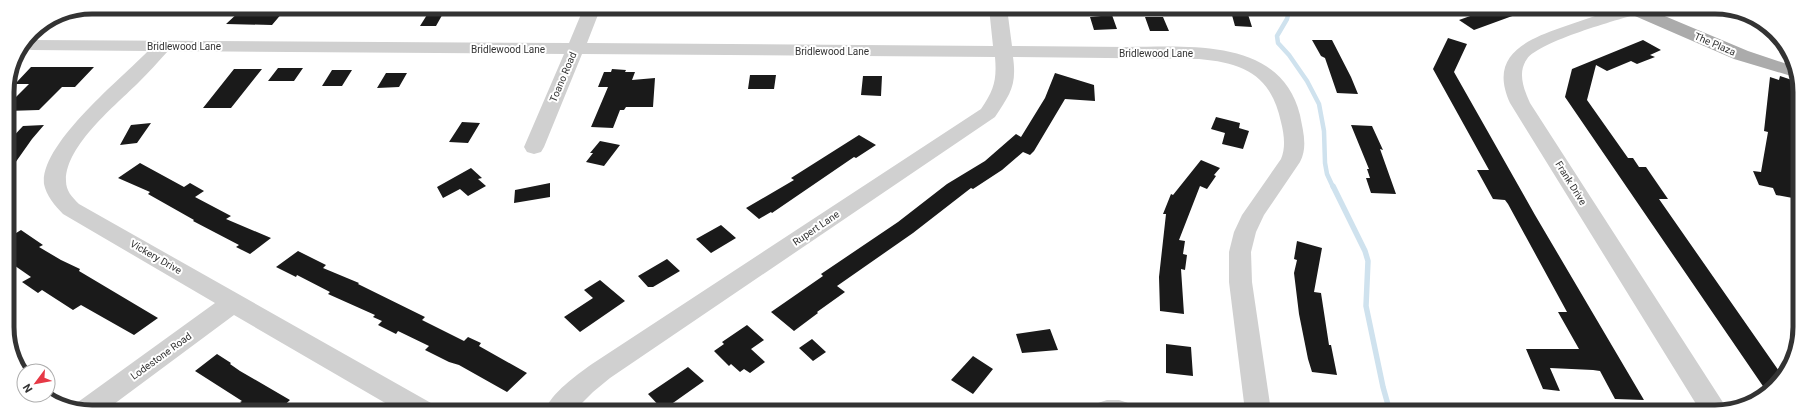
<svg xmlns="http://www.w3.org/2000/svg" width="1807" height="419" font-family="Roboto,sans-serif">
<style>
.lines{fill:none;stroke-linecap:round;stroke-linejoin:round}
.stream-far1{stroke:#cfe2ee;stroke-width:4.5}
.stream{stroke:#cfe2ee;stroke-width:5.5}
.building{fill:#1a1a1a}
.minor{fill:#d0d0d0;fill-rule:evenodd}
.major{fill:#ababab;fill-rule:evenodd}
.labels{text-anchor:middle;dominant-baseline:central;stroke-width:4;stroke-linejoin:round;paint-order:stroke}
.street-label{font-size:10px;fill:#333;stroke:#fff}
.rim{fill:none;stroke:#333;stroke-width:5}
</style>
<rect width="100%" height="100%" fill="#fff"/>
<g class="lines">
<path class="stream-far1" d="M1290,8L1287,19L1277,36L1278,43L1289,55L1307,81L1319,104L1324,131L1325,163L1327,174L1333,187
M16,56L37,29"/>
<path class="stream" d="M1333,186L1365,251L1368,261L1366,306L1383,387L1390,412"/>
</g>
<path class="building" d="M1230,8H1246L1252,27L1235,26Z
M1462,8H1529V10L1474,30L1459,20L1473,15Z
M430,10H445L436,26H420Z
M240,11L283,12L272,25L226,24Z
M1112,15L1117,29L1094,30L1090,17Z
M1145,17H1163L1169,31H1150Z
M1448,38L1467,44L1454,72L1535,215L1644,400L1615,399L1600,371L1593,370L1550,368L1560,391L1543,389L1526,349H1579L1558,312H1567L1508,204L1505,200L1493,199L1477,170H1489L1433,69Z
M1312,40H1332L1351,77L1358,94L1337,93L1325,58L1321,56Z
M1643,40L1661,50L1650,55L1655,57L1637,64L1631,61L1607,71L1596,65L1587,100L1628,158H1633L1639,167H1646L1668,199H1659L1781,374L1771,391L1767,392L1565,97L1572,69Z
M31,67H94L75,87H62L39,110L7,111V106L29,84H15Z
M278,68H303L294,81H268Z
M234,69H262L231,108H203Z
M612,69L626,70L625,72H635L632,80L655,78L653,107H626L624,110H620L613,128L591,127L608,87H598L604,72H611Z
M332,70H352L342,86H322Z
M386,73H407L399,87L377,88Z
M1055,73L1094,85L1095,101L1065,99L1034,151L1030,155L1023,152L1002,170L973,189L971,188L913,233L837,286L845,292L817,312L818,313L794,331L771,312L823,276L821,274L898,222L947,184L985,161L1016,134L1021,137L1045,98Z
M750,75H776L774,89H748Z
M863,76H882L881,96L861,95Z
M1780,76L1798,82V135L1793,178L1798,179V199L1776,195L1773,188L1759,185L1753,171L1761,172L1768,132L1764,131L1770,77L1779,80Z
M1216,117L1240,123L1239,128L1249,131L1243,149L1222,144L1225,133L1211,129Z
M462,122L480,123L468,143L449,142Z
M151,123L137,143L120,145L131,125Z
M44,125L32,139L8,173V142L23,126Z
M1351,125L1372,126L1383,150L1380,149L1396,194L1371,193L1366,178H1370L1367,169H1369Z
M859,135L876,145L856,158L854,157L772,213L771,212L759,219L746,208L794,180L791,178Z
M600,141L620,145L604,166L586,162L593,153H590Z
M1201,160L1220,168L1214,175L1216,176L1207,189L1200,186L1179,240L1185,241L1183,254L1187,255L1185,270L1181,269L1184,314L1160,311L1159,277L1166,214H1163L1171,194L1173,195Z
M140,163L184,187L190,183L204,191L195,197L231,216L226,219L271,238L250,254L236,247L239,245L193,221L194,220L148,194L150,192L118,178Z
M471,168L482,178L478,179L486,186L468,196L460,189L443,198L437,187Z
M550,183V197L514,203L515,190Z
M721,225L736,238L711,253L696,239Z
M21,230L43,245L39,247L61,260L80,269L79,271L158,318L134,335L81,305L73,310L42,290L38,293L22,282L31,277L8,261V238Z
M1297,241L1322,248L1314,292L1321,293L1329,345H1331L1337,375L1312,372L1308,359L1299,314L1294,273L1297,260L1294,259Z
M298,251L326,265L323,268L359,283L358,284L425,317L422,320L464,341L468,337L481,343L479,346L527,373L507,392L459,365L449,362L425,350L429,346L398,331L396,334L378,325L382,321L373,317L375,315L328,294L330,292L297,275L296,277L276,267Z
M667,259L680,271L653,287H648L638,276Z
M600,280L625,301L580,332L564,317L593,298L584,290Z
M747,325L764,340L751,349L765,362L750,373L744,369L740,372L731,364L729,366L714,351L724,344L722,342Z
M1050,329L1058,350L1022,353L1016,334Z
M812,339L826,352L813,361L799,348Z
M1166,344L1191,347L1193,376L1166,373Z
M217,354L231,363L230,364L240,371L290,400L278,411H253L240,402L242,401L195,371Z
M973,356L993,369L973,394L951,380Z
M688,367L704,381L663,410L648,394Z"/>
<g class="lines">
<path class="minor" d="M584,7H601L587,43L993,46L989,8H1007L1012,46C1050,46 1089,47 1127,47C1188,47 1281,37 1300,115C1303,131 1308,147 1300,162L1264,215L1256,232L1251,252L1252,282L1271,411H1245L1229,282V252L1234,232L1242,215L1281,159C1286,147 1284,134 1281,122C1271,75 1244,63 1199,59L1013,57C1017,86 1010,94 995,117L610,378L593,392L574,411H544C553,392 575,376 592,364L981,109C994,90 997,80 995,57L582,54L544,147L541,152L534,154L527,152L524,147L564,54L168,51C158,62 149,72 139,82C116,105 65,146 66,181C66,191 72,197 79,204L431,403L435,411H399L234,315L106,410L74,409L78,402L215,303L63,214C55,206 46,195 44,184C40,144 121,79 148,51L32,50L26,49L23,45L26,41L32,40L569,43Z
M1619,8L1644,9L1641,13C1617,20 1540,41 1527,59C1517,72 1524,90 1530,103L1724,404L1727,409L1720,412H1701L1510,103C1489,57 1523,41 1560,28C1579,21 1599,15 1619,8Z
M1107,400H1119L1128,403L1132,411H1094L1098,403Z"/>
<path class="major" d="M1625,9H1648L1748,51L1793,66L1798,78L1734,59L1628,13Z"/>
</g>
<g class="labels">
<g class="street-label">
<text transform="translate(1715 44) rotate(23)">The Plaza</text>
<text x="184" y="46">Bridlewood Lane</text>
<text x="508" y="49">Bridlewood Lane</text>
<text x="832" y="51">Bridlewood Lane</text>
<text x="1156" y="53">Bridlewood Lane</text>
<text transform="translate(563 77) rotate(-67)">Toano Road</text>
<text transform="translate(1571 183) rotate(58)">Frank Drive</text>
<text transform="translate(816 228) rotate(-34)">Rupert Lane</text>
<text transform="translate(156 257) rotate(30)">Vickery Drive</text>
<text transform="translate(161 356) rotate(-36)">Lodestone Road</text>
</g>
</g>
<path d="M0 0H1807V419H0ZM92 14H1715A78 78 0 0 1 1793 92V327A78 78 0 0 1 1715 405H92A78 78 0 0 1 14 327V92A78 78 0 0 1 92 14Z" fill="#fff" fill-rule="evenodd"/>
<path class="rim" d="M92 14H1715A78 78 0 0 1 1793 92V327A78 78 0 0 1 1715 405H92A78 78 0 0 1 14 327V92A78 78 0 0 1 92 14Z"/>
<g transform="translate(36 383) rotate(238)"><circle r="19" fill="#ffffff" stroke="#adadad"/>
<path d="M0-3L7 15L0 10L-7 15Z" fill="#e63946"/>
<text y="-6" font-size="11" font-weight="bold" text-anchor="middle" fill="#333333">N</text>
</g>
</svg>
